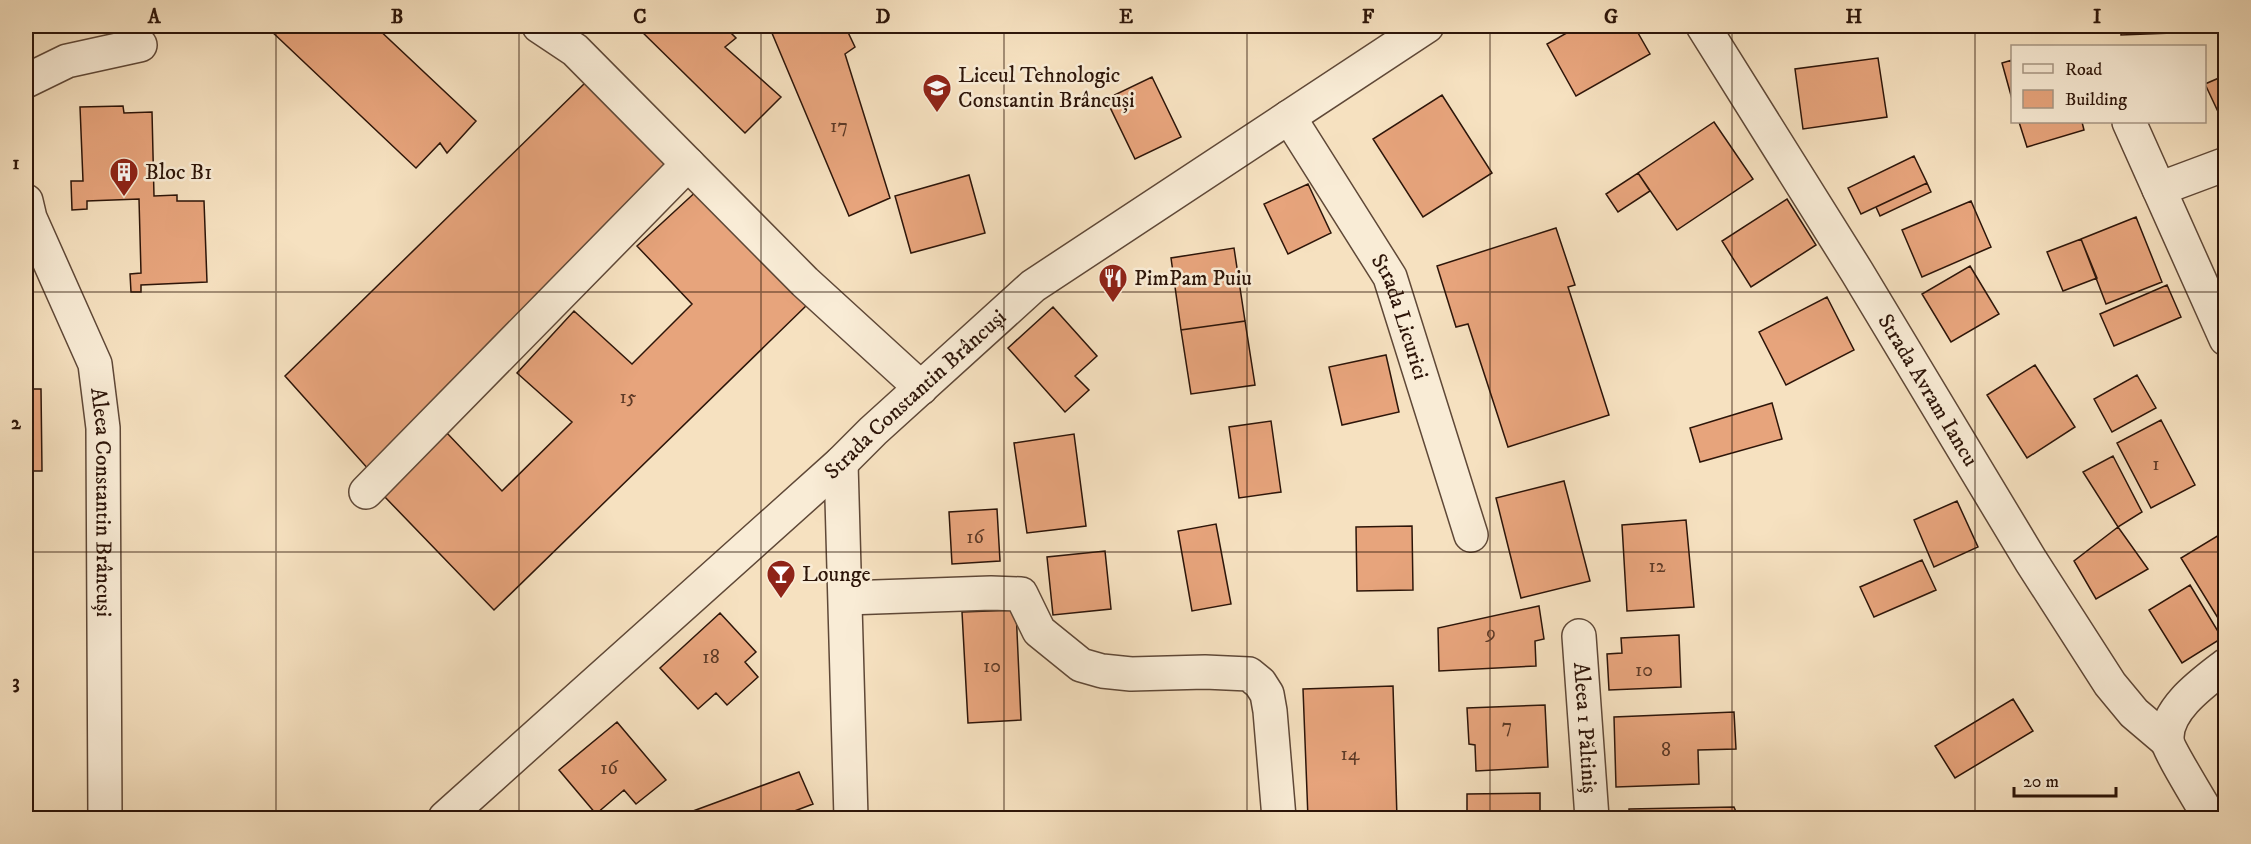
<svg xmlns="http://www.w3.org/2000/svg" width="2251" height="844" font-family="'IM FELL DW Pica',serif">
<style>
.building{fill:#e7a47c;stroke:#2d1509;stroke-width:1.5}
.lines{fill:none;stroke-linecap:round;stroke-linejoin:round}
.minor-casing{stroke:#5f4837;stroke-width:36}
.minor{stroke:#f9ecd6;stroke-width:33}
.grid{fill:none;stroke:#2d1509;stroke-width:1.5;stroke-opacity:0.55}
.labels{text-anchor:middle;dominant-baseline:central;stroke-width:5;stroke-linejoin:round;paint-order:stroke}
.number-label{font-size:20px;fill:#5c3926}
.poi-label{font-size:22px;fill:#2d1509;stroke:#f9ecd6;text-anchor:start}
.street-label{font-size:22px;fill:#2d1509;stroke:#f9ecd6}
.neatline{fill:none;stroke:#2d1509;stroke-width:2}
.grid-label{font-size:20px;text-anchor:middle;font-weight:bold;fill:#2d1509}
</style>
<rect width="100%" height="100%" fill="#f6e1c0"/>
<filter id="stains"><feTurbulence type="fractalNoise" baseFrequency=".00333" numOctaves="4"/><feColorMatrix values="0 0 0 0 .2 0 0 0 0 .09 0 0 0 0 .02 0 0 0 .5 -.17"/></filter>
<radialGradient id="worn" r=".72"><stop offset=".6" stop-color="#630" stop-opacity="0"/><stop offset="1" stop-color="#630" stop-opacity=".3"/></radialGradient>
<path class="building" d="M272,26H375L476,121L447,153L440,143L416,168L269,29Z
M636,26H724L736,38L725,47L781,97L745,133Z
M769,26H845L855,47L845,54L890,198L849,216Z
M1579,26H1634L1650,54L1576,96L1547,44Z
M2121,26H2171L2172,33L2121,35Z
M1878,58L1887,117L1803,129L1795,69Z
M2012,60V99L2002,63Z
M2226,75V116L2221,118L2205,84Z
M1152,77L1181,137L1135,159L1106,99Z
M585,83L672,171L370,471L285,376Z
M1442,95L1492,173L1423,217L1373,139Z
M123,106L124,113L152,112L154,196L177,195V201H204L207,282L141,285V292H131L130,274L141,273L139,199L87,201V209L72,210L71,181H83L80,107Z
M1714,122L1753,179L1677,230L1638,173Z
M2019,122H2082L2084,130L2027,147Z
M1914,156L1927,183L1861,214L1848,188Z
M1638,173L1650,191L1618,212L1606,194Z
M969,175L985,233L911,253L895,196Z
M1927,183L1931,192L1880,216L1876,207Z
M1308,184L1331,233L1288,254L1264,204Z
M701,187L809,303L494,610L383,495L447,433L502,491L572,422L517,373L574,311L632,364L692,304L637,246Z
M1787,199L1816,245L1751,287L1722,241Z
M1971,201L1991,247L1922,277L1902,230Z
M2136,217L2162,282L2106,304L2081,239Z
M1556,228L1575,285L1568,287L1609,415L1508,447L1468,324L1456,327L1437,266Z
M2081,239L2097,278L2063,291L2047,252Z
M1234,248L1245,321L1181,330L1171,258Z
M1970,266L1999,314L1951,342L1922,294Z
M2167,285L2181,317L2114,346L2100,314Z
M1827,297L1854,350L1786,385L1759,332Z
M1053,307L1097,356L1075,376L1089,390L1065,412L1008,348Z
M1245,321L1255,385L1191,394L1181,330Z
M1386,355L1399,412L1342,425L1329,367Z
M2035,365L2075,427L2027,458L1987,395Z
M2137,375L2156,408L2112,432L2094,399Z
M26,389H41L42,471H26Z
M1772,403L1782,439L1700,462L1690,428Z
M2161,420L2195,485L2151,508L2117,443Z
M1271,421L1281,492L1239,498L1229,427Z
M1074,434L1086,526L1027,533L1014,443Z
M2113,456L2142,512L2118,527L2083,472Z
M1564,481L1590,581L1521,598L1496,498Z
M1957,501L1978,547L1934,567L1914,520Z
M997,509L1000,561L952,564L949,512Z
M1686,520L1694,607L1627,611L1622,525Z
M1216,524L1231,604L1192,611L1178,531Z
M1412,526L1413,590L1357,591L1356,527Z
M2118,527L2148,569L2096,599L2074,561Z
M2224,532L2226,535V620L2221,623L2181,558Z
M1105,551L1111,609L1053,615L1047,557Z
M1922,560L1936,590L1874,617L1860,587Z
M2190,585L2222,638L2182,663L2149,610Z
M1539,606L1544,639L1535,641L1536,666L1439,671L1438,628Z
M1016,610L1021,720L968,723L962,612Z
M720,613L756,652L745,662L758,677L727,705L716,693L698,709L660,668Z
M1679,635L1681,687L1609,690L1607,654L1622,653L1621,638Z
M1393,686L1397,818H1308L1303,689Z
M2013,699L2033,731L1955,778L1935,746Z
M1545,705L1548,767L1476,771L1475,745L1469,744L1467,708Z
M1734,712L1736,749L1698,750L1699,784L1616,787L1614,717Z
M617,722L666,780L636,804L624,790L596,814L559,770Z
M799,772L813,804L776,818H674Z
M1540,793V818H1467V794Z
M1734,807L1737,814L1753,815L1760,818H1629V809Z
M1030,815V818H970V817Z"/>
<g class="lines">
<g class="minor-casing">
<g id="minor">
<path d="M539,26L575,50L805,282L921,388"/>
<path id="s1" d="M1703,26L1857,272L2031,561L2110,684L2134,713L2167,741"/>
<path d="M26,81L67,61L140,45"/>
<path id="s2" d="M1289,117L1390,277L1471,535"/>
<path d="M2129,122L2226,339"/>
<path d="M2159,189L2226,164"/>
<path id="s3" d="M26,201L30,218L95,364L103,428L105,818"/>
<path d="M841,463L851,818"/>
<path d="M366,492L688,164"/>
<path d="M846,598L991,593L1021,594L1039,631L1081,665L1102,671L1131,674L1205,672L1249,674L1260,683L1267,694L1270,711L1279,818"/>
<path id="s4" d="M1579,636L1592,818"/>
<path id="s5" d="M445,818L841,463L873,431L1033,286L1427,26"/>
<path d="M2210,818C2203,806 2168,749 2167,740C2165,709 2204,682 2226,665"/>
</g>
</g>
<use href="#minor" class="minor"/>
</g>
<path class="grid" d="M276,26V818M519,26V818M761,26V818M1004,26V818M1247,26V818M1490,26V818M1732,26V818M1975,26V818M26,292H2226M26,552H2226"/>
<defs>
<g id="school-pin" transform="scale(1.5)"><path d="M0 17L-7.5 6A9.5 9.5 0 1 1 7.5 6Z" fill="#8f2418" stroke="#f9ecd6"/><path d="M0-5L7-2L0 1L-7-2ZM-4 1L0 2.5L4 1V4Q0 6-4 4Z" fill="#fff"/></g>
<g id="building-pin" transform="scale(1.5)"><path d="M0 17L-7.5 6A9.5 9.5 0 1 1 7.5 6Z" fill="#8f2418" stroke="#f9ecd6"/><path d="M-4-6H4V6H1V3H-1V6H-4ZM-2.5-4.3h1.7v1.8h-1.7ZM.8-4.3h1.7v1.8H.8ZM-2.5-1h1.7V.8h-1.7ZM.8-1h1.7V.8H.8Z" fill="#fff"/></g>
<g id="restaurant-pin" transform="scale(1.5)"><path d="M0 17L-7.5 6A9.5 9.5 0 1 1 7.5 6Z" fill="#8f2418" stroke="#f9ecd6"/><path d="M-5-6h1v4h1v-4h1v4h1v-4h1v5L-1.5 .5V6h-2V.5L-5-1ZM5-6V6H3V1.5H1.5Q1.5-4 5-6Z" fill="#fff"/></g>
<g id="bar-pin" transform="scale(1.5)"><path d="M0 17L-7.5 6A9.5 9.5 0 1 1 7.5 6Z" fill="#8f2418" stroke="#f9ecd6"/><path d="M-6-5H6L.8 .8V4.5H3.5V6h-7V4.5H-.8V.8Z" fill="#fff"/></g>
</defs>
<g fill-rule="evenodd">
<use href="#school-pin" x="937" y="88"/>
<use href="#building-pin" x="124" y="172"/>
<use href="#restaurant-pin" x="1113" y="278"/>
<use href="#bar-pin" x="781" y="574"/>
</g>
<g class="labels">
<g class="number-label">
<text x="839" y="126">17</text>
<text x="628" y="397">15</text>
<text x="2156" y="464">1</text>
<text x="975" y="537">16</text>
<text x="1657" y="566">12</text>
<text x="1491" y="633">9</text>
<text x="711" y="657">18</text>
<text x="992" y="666">10</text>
<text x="1644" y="670">10</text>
<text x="1507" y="726">7</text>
<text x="1666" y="750">8</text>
<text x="1350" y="754">14</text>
<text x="609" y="768">16</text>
</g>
<g class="poi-label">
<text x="958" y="75">Liceul Tehnologic<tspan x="958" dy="25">Constantin Brâncuși</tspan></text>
<text x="145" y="172">Bloc B1</text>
<text x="1134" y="278">PimPam Puiu</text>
<text x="802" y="574">Lounge</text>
</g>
<g class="street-label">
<text stroke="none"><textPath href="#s2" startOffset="230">Strada Licurici</textPath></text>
<text stroke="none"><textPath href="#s1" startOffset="428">Strada Avram Iancu</textPath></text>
<text stroke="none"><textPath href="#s5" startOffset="633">Strada Constantin Brâncuși</textPath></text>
<text stroke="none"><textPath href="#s3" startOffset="316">Aleea Constantin Brâncuși</textPath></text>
<text stroke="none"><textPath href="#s4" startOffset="92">Aleea 1 Păltiniș</textPath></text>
</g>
</g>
<rect width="2251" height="844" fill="none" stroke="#f6e1c0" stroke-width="66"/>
<rect x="2011" y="45" width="195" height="78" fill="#f9ecd6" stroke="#a79684" stroke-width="1.5"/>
<rect x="2023" y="64" width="30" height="9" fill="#f9ecd6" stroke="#a79684" stroke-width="1.5"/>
<text x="2065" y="75" font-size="18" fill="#2d1509">Road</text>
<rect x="2023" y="90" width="30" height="18" fill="#e7a47c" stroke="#a79684" stroke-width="1.5"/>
<text x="2065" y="105" font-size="18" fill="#2d1509">Building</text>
<path d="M2014 787v9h102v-9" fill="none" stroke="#2d1509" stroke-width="3"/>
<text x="2023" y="787" font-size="18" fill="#2d1509" stroke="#f9ecd6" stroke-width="4.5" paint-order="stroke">20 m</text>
<rect x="33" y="33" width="2185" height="778" class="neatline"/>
<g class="grid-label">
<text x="154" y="23">A</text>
<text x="397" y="23">B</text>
<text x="640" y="23">C</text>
<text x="883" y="23">D</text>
<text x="1126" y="23">E</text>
<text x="1368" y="23">F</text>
<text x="1611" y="23">G</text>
<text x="1854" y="23">H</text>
<text x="2097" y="23">I</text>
<text x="16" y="169">1</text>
<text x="16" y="429">2</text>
<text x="16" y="688">3</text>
</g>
<rect width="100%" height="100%" filter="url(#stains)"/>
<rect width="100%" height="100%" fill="url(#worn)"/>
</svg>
